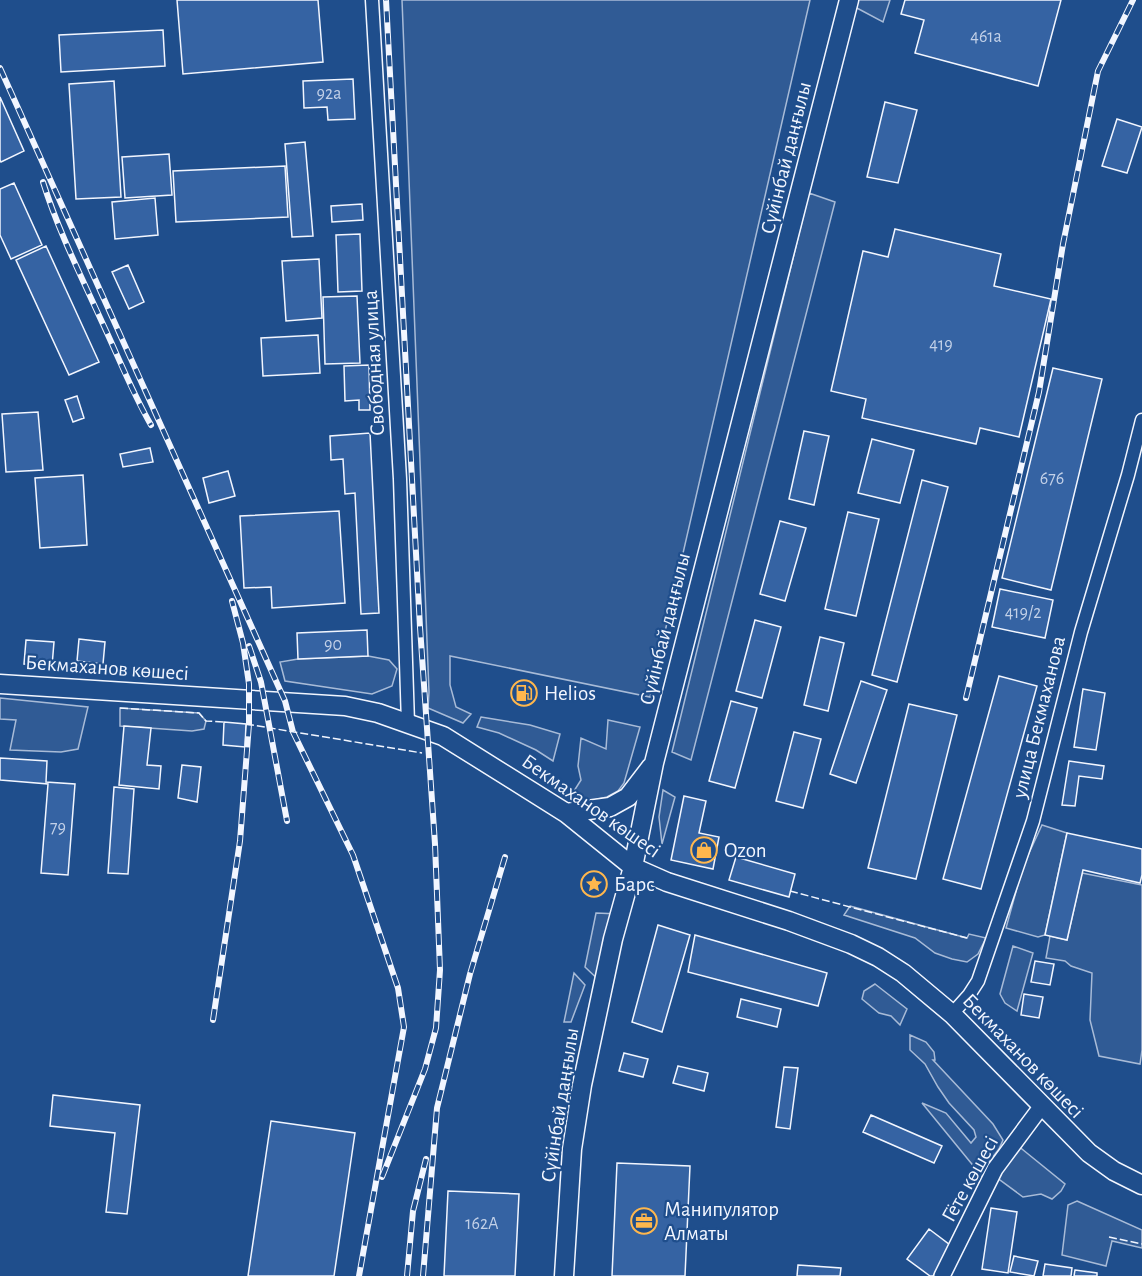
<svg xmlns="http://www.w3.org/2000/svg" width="1142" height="1276" font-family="'Alegreya Sans',sans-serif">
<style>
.built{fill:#305b95;stroke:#a8bbd7;stroke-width:1.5}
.building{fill:#3563a3;stroke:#f2f6ff;stroke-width:1.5}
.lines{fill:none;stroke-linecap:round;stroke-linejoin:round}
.minor-casing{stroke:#f2f6ff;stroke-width:15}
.tertiary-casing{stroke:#f2f6ff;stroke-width:18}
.primary-casing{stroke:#f2f6ff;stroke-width:21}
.minor{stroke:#1f4e8c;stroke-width:12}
.tertiary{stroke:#1f4e8c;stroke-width:15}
.primary{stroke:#1f4e8c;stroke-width:18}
.rail-casing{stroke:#f2f6ff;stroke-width:6}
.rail{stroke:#1f4e8c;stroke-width:4;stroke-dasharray:11;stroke-linecap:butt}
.fence{stroke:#f2f6ff;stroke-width:1.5;stroke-dasharray:8 3;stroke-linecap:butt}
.labels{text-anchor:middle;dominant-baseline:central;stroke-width:4.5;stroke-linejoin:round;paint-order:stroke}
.number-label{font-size:18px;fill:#c3d1e8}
.street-label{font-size:21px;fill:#f2f6ff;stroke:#1f4e8c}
.poi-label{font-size:21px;fill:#f2f6ff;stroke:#1f4e8c;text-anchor:start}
</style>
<rect width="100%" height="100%" fill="#1f4e8c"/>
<path class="built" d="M402,0H810L650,697L450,656V685L456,707L471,714L463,723L428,708L429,692Z
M857,0H890L883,22L855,7Z
M809,193L835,202L691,760L672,752Z
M368,656L389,660L397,669L392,686L372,694L285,681L280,662L298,659Z
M0,698L88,707L78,749L61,752L10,750L16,720L0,719Z
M120,708L199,713L206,721L204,729L192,731L120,726Z
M481,717L530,725L560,734L553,761L536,750L499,733L477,727Z
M608,720L640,727L624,783L618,791L607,797L589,801L573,797L572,794L581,780L578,766L581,738L606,749Z
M663,790L675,797L662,844L659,817Z
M1042,825L1067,833L1045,935L1038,937L1006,928L1023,866Z
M1082,873L1142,885V1050L1140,1064L1099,1056L1090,1020L1092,973L1071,966L1065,961L1046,958L1050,936L1067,940Z
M850,906L967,938L969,934L986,938L978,954L967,962L952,959L935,953L915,938L844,915Z
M596,913L619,914L603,984L585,967Z
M1013,946L1033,953L1017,1011L1005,1003L1000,994Z
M574,973L585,985L571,1022H564Z
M875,984L907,1009L900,1025L891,1016L879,1013L862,999L864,991Z
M910,1035L926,1042L934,1052L935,1060H933L993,1124L1003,1140L999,1149L980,1174L922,1103L946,1113L971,1143L976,1137L974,1130L949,1103L938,1087L925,1064L910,1050Z
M1017,1145L1065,1184L1061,1191L1052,1199L1041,1194L1023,1197L996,1177Z
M1077,1201L1142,1230V1248L1112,1241L1106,1266L1062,1255L1068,1205Z"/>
<path class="building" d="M177,0H318L323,62L183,74Z
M905,0H1061L1038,86L915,53L924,20L901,14Z
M163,30L165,66L61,72L59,35Z
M353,79L355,119L328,120L327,107L304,108L303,81Z
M114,81L121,197L76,199L69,84Z
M0,97L24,151L1,162L0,160Z
M885,102L917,110L898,183L867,177Z
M1117,119L1142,127L1127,173L1102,166Z
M305,142L313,236L292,237L285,144Z
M169,154L172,195L125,198L122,157Z
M285,166L288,217L176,222L173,171Z
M14,183L42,245L11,259L0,235V189Z
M155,198L158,235L115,239L112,202Z
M362,204L363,220L332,222L331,206Z
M895,229L1001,254L994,286L1051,299L1019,437L980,428L976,444L862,418L866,399L831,391L863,251L888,257Z
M360,234L362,291L338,292L336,235Z
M46,246L99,362L69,375L16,260Z
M319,259L322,318L286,321L282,261Z
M128,265L144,302L129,309L112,272Z
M357,296L360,363L325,364L323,297Z
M318,335L320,373L263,376L261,338Z
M369,365L370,410H359V400L345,401L344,366Z
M1053,368L1102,379L1051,590L1002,578Z
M77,396L84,418L73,422L65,400Z
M38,412L43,470L6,472L2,414Z
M804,431L829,436L814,505L789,499Z
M370,433L379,613L361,614L355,493L345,494L343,459L331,460L330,436Z
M872,439L914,450L900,503L858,493Z
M150,448L153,462L123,467L120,454Z
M228,471L235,496L209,503L203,478Z
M83,475L87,545L40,548L35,478Z
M922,480L948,487L897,682L872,675Z
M339,511L345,603L272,608L271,587L244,588L240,516Z
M848,512L879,519L856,616L825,609Z
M780,521L806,528L785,601L760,594Z
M1000,589L1053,600L1045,638L992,627Z
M755,620L781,627L762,698L736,691Z
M367,630L368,656L298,659L297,633Z
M820,637L844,643L828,711L804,705Z
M79,639L105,642L103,664L77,661Z
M26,640L54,642L52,666L24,664Z
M999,676L1037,686L981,889L943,879Z
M861,681L887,690L856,783L830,774Z
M1083,689L1105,693L1096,750L1074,747Z
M731,701L757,708L735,788L709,781Z
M909,704L957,715L916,879L868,868Z
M224,722L246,724L245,747L223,745Z
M124,726L151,728L147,765L161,766L159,789L119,785Z
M794,732L821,739L803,808L776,801Z
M0,758L47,761L46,782L75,784L68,875L41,873L48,784L0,780Z
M1069,761L1104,766L1102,779L1079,776L1075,806L1062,805Z
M182,765L201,767L197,802L178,798Z
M114,787L134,789L128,874L108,873Z
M684,796L706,801L699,833L719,837L713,869L671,860Z
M1067,833L1142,849V875L1140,883L1083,870L1067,940L1045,935Z
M736,857L795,874L789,897L729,880Z
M658,925L690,935L662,1032L632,1022Z
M695,935L827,973L818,1006L688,972Z
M1035,961L1054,964L1050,985L1031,982Z
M1024,994L1043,997L1039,1018L1021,1015Z
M741,999L781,1009L777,1027L737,1017Z
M624,1053L648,1059L643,1077L619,1071Z
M678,1066L708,1073L704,1091L673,1083Z
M784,1067L798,1068L790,1129L776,1127Z
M53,1095L140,1105L127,1214L106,1212L115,1133L50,1126Z
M871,1115L942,1146L934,1163L863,1132Z
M271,1121L355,1133L334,1276H248Z
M617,1163L690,1166L685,1276H612Z
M448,1191L519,1194L515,1276H444Z
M991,1208L1017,1212L1008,1273L982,1269Z
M929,1229L954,1248L933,1276H930L907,1259Z
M1014,1256L1038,1261L1034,1276L1010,1272Z
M1045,1264L1072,1268L1071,1276H1043Z
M798,1265L841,1268L840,1276H797Z
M1075,1270L1097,1273V1276H1074Z"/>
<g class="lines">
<g class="minor-casing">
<path id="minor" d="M372,0L400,479L408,723
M952,1014L969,995L978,981L1033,821L1081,632L1128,475L1142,420"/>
</g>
<g class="tertiary-casing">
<path id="tertiary" d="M942,1276L995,1169L1041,1107"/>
</g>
<g class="primary-casing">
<path id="primary" d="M0,684L345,706L378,713L443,736L566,813L633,867L667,882L789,921L851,944L878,957L903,973L952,1014L1089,1153L1114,1171L1142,1185
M566,813L610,807L628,797L651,767
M564,1276L572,1149L582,1085L613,939L633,867L654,763L849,0"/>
</g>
<use href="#minor" class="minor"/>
<use href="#tertiary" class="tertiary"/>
<use href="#primary" class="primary"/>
<g class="rail-casing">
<path id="rail" d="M0,68L285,701L293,732L353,855L398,988L404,1027L359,1276
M43,182C58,230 81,276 102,322C118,356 132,392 151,425
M249,646L261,682L287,821
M966,698L1039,392L1063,244L1098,71L1133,0
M213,1020L240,841L249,724V684L243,643L232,601
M382,1177L425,1069L436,1028L440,970L435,844L420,627L386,0
M407,1276L413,1211L426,1159
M423,1276L437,1108L470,974L505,857"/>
</g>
<use href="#rail" class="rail"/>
<path class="fence" d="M120,708L199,713L206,721L224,722
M246,724L422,753
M790,891L967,938
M1109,1237L1142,1244"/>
</g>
<defs>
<g id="fuel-ring" transform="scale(1.35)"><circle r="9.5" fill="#1f4e8c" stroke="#ffb74d" stroke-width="1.5"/><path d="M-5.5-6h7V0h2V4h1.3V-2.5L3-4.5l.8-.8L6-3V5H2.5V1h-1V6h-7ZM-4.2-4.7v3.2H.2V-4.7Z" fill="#ffb74d"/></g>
<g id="shop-ring" transform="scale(1.35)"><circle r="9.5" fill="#1f4e8c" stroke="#ffb74d" stroke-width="1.5"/><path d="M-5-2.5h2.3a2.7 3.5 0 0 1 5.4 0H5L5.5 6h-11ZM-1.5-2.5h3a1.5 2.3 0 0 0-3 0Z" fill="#ffb74d"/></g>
<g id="sight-ring" transform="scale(1.35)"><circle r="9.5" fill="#1f4e8c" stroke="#ffb74d" stroke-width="1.5"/><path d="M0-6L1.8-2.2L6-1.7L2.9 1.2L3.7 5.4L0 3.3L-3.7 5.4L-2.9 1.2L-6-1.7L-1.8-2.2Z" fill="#ffb74d"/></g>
<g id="office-ring" transform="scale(1.35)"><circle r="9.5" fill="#1f4e8c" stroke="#ffb74d" stroke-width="1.5"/><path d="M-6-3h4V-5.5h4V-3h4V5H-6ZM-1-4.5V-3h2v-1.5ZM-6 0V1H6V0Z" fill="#ffb74d"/></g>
</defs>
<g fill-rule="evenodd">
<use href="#fuel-ring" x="524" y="693"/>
<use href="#shop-ring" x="704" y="850"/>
<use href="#sight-ring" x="594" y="884"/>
<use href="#office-ring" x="644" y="1221"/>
</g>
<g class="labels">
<g class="number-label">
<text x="986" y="37">461а</text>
<text x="329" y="94">92а</text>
<text x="941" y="345">419</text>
<text x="1052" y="479">676</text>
<text x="1023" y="613">419/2</text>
<text x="333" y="645">90</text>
<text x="58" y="828">79</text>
<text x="482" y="1224">162А</text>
</g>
<g class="street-label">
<text transform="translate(786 158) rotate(-76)">Сүйінбай даңғылы</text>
<text transform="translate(374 363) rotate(-93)">Свободная улица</text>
<text transform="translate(665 629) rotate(-76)">Сүйінбай даңғылы</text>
<text transform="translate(107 668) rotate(4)">Бекмаханов көшесі</text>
<text transform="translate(1039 717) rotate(-76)">улица Бекмаханова</text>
<text transform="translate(591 806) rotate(35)">Бекмаханов көшесі</text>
<text transform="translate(1023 1056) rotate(46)">Бекмаханов көшесі</text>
<text transform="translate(560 1105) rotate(-81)">Сүйінбай даңғылы</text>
<text transform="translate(970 1179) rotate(-61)">Гёте көшесі</text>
</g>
<g class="poi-label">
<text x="544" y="693">Helios</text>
<text x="724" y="850">Ozon</text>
<text x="614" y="884">Барс</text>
<text x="664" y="1209">Манипулятор<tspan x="664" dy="24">Алматы</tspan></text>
</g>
</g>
</svg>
